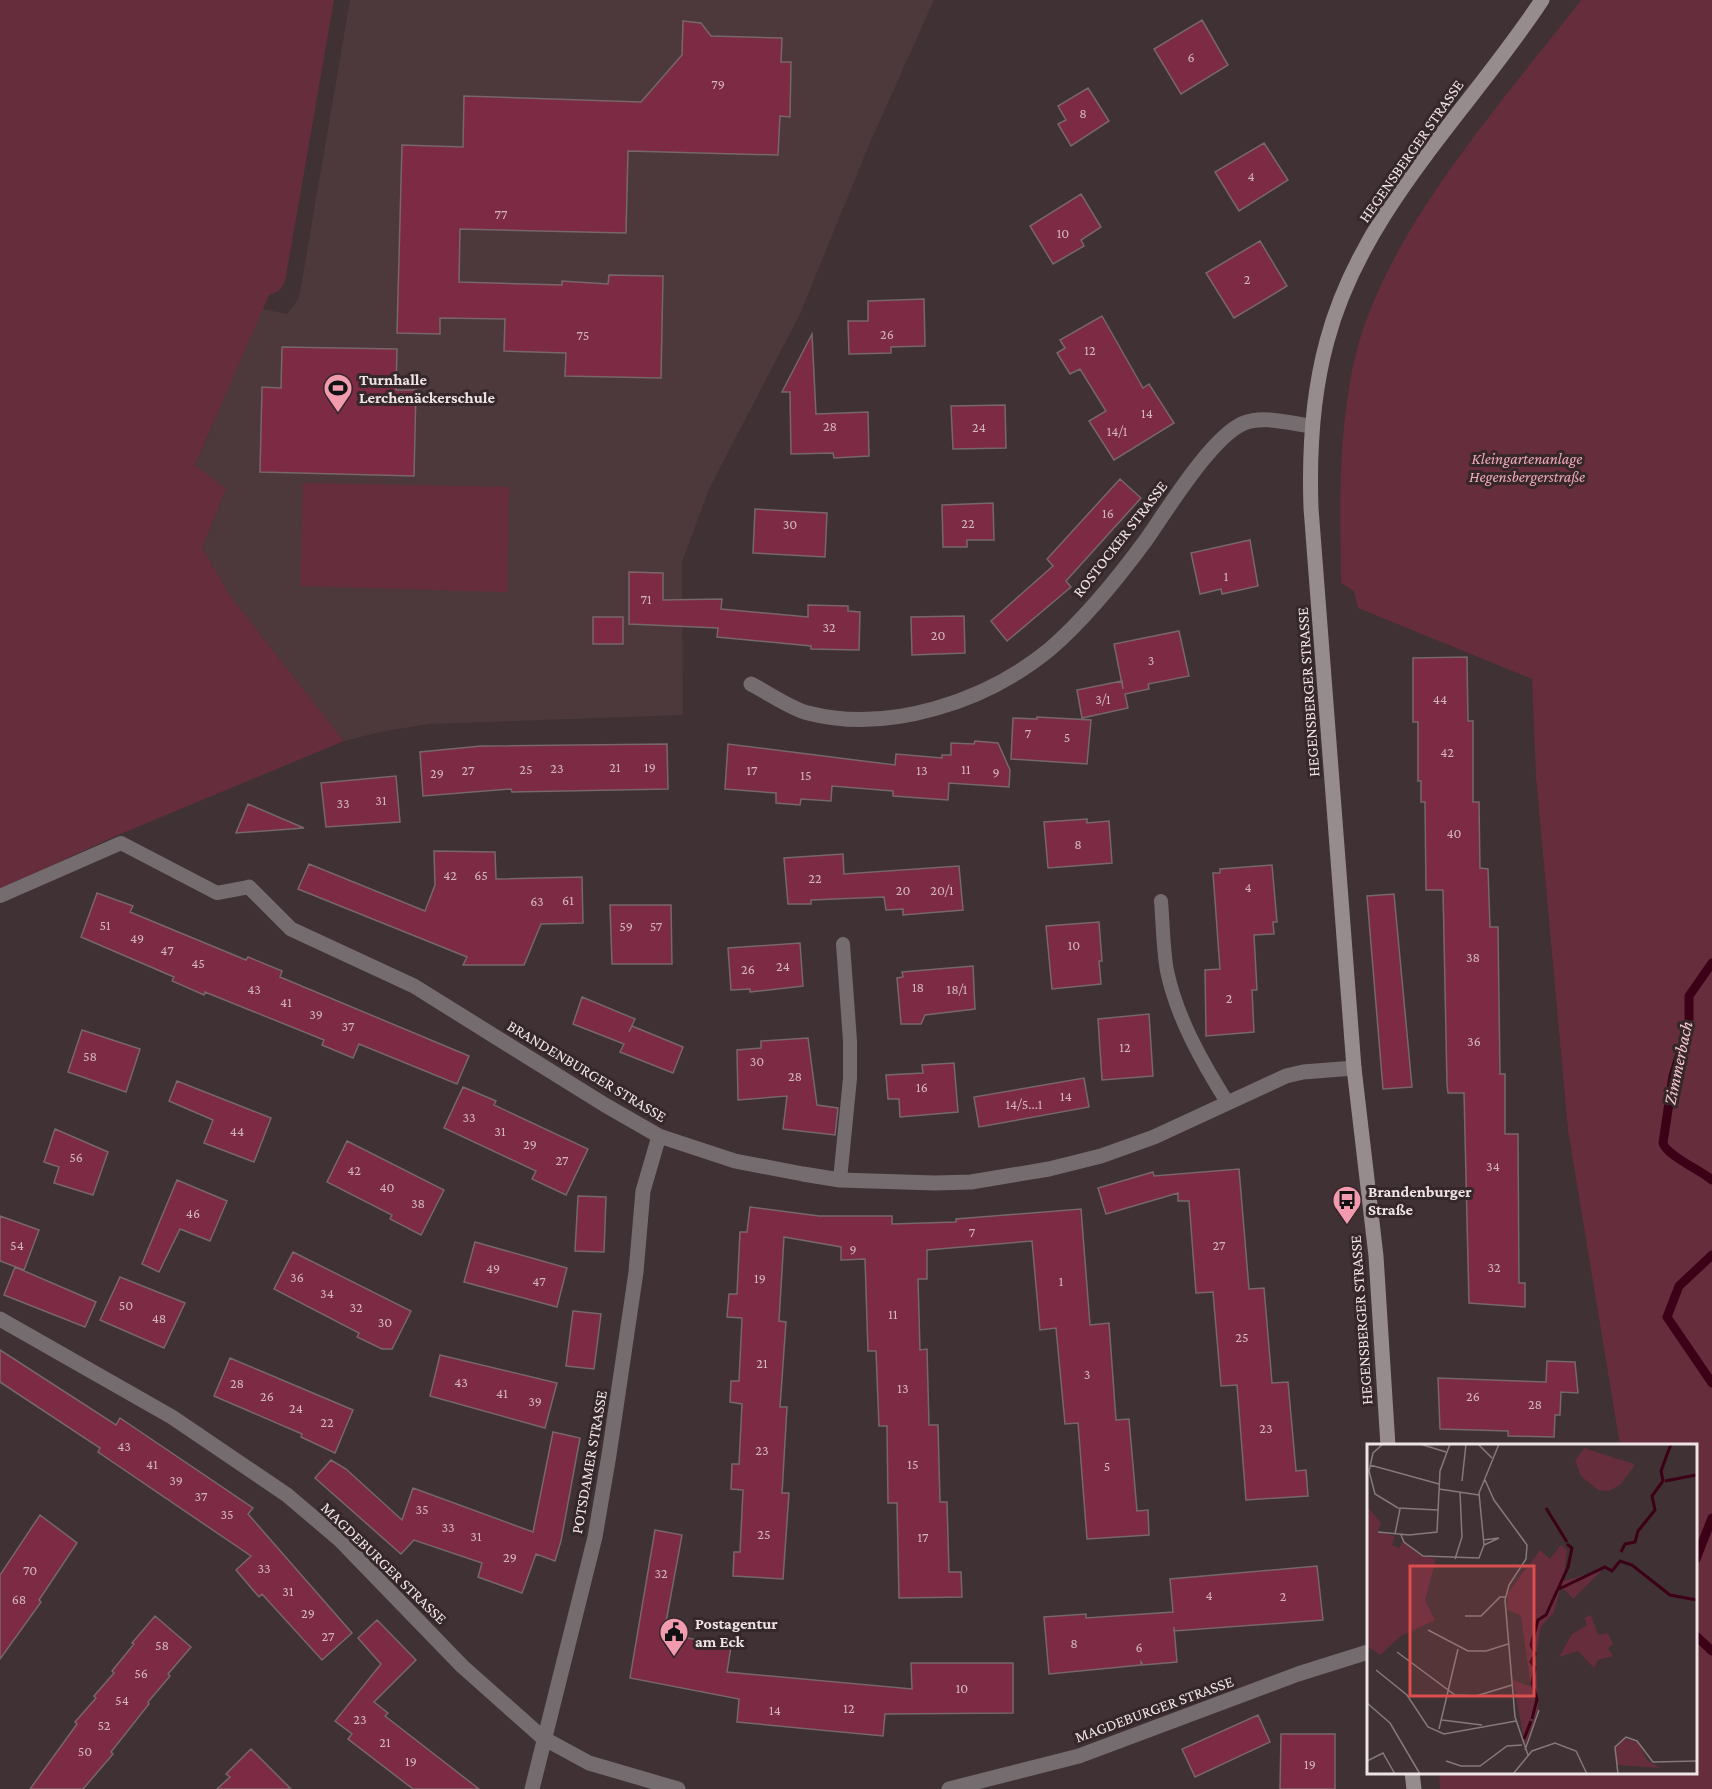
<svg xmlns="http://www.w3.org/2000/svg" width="1712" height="1789" font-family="'Crimson Pro',serif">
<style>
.built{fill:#4d383c}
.green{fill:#662e3d}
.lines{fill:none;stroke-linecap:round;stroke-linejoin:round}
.stream{stroke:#3c0017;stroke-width:9}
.building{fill:#7d2a44;stroke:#77676a;stroke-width:1.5}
.lane{stroke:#746c6e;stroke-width:14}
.street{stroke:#746c6e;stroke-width:15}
.secondary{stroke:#968b8d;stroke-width:15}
.labels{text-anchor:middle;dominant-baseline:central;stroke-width:6;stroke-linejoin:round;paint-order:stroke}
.number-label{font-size:14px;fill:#d2b6be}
.street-label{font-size:16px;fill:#eee4e6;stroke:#35272a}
.poi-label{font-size:16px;font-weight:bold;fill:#eee4e6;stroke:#35272a;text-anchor:start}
.park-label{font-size:16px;font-style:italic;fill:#f1a8b8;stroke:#35272a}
.water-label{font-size:18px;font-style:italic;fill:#f7c5cf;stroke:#35272a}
.inset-river{fill:none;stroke:#3c0017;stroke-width:3}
.inset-road{fill:none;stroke:#85797b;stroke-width:1.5}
.view{fill:#db4e4e;fill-opacity:0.15;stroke:#db4e4e;stroke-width:3}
.inset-edge{fill:none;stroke:#eee4e6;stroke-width:3}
</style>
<rect width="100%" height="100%" fill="#3f3134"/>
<path class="built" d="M350,0H934L869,145L800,314L709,489L682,562L683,715L430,724L385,731L344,741L231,597L202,548L226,489L195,466L262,309L287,314L299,298Z"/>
<path class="green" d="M0,0H334L285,282L279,291L269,295L195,465L226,489L202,548L231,597L344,741L118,835L0,889Z
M1581,0H1712V1789H1440L1439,1773L1696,1772V1446L1620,1445L1568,1130L1536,776L1532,679L1358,608L1354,591L1341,583C1340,512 1338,442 1352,371C1378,238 1500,106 1581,0Z
M303,483L509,487L507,592L300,586Z"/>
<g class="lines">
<path class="stream" d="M1712,963L1689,996V1024L1673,1076L1663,1143C1666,1155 1700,1170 1712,1180
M1712,1255L1679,1286L1667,1317L1712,1383
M1696,1559L1712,1518
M1696,1636L1712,1651"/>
</g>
<path class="building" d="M1202,20L1228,65L1181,94L1154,49Z
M683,21L701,23L711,36L782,38L781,62H791L790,117L780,116L778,155L628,151L626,233L460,229L459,282L562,285V281L608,284L609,275L663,276L661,378L565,376L566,353L504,351L505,319L440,318V334L397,333L402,145L463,147L464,96L641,102L682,55Z
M1088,88L1109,121L1071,146L1058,124L1066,120L1058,106Z
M1264,143L1288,180L1239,211L1215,172Z
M1081,194L1101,227L1081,240L1084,246L1053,264L1030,226Z
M1260,241L1287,286L1234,318L1206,273Z
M924,299L925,346L891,347V353L849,354L848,321H868V301Z
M1102,316L1143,388L1149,384L1174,423L1114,460L1089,421L1106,411L1080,369L1070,374L1057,353L1065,348L1060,340Z
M812,334L816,414L868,412L869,456L834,458L833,453L791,454L790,392H782Z
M282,347L397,349L396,390H416L414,476L260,472L262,387L281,388Z
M1005,405L1006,448L953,449L951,406Z
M1120,479L1141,498L1066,581L1071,587L1007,641L991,621L1053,566L1047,559Z
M993,503L994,540H967V547H943L942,505Z
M755,509L827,513L825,557L753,553Z
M1250,540L1258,586L1222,594L1221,589L1200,594L1191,553Z
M629,572L663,573V600L722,599L721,609L808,617V605L848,606V611L860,612L859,650L811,649V646L717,637L718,628L629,624Z
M964,616L965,653L912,655L911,617Z
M593,617H623V644H593Z
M1179,631L1189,676L1148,684L1149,689L1125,694L1128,708L1082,718L1077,690L1122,681L1123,689L1114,644Z
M1467,657L1468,721H1473V802H1479L1480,868L1488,869L1490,927H1498L1500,1074H1505V1134H1518L1519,1283H1525V1307L1469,1303L1464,1093H1448L1447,1084L1443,890H1426L1425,802H1421V781H1418V722H1413V658Z
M1037,717L1091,720L1087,764L1011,759L1013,718L1037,719Z
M975,741L998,743L1010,770L1009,787L949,783L948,800L893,796V791L832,786L831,801L801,799L800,805L776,803V793L725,789L728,744L895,765L896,754L942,758V755H951V743L974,744Z
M667,744L668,789L512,792L511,789L423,796L420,752L481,746Z
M396,776L400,822L326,827L321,783Z
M248,804L304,828L236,833Z
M1087,819V823L1109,821L1112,863L1048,868L1044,822Z
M434,851L495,852L496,879L582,877L583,923L541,924L524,965H463L467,957L298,889L309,864L425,911L435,885Z
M843,854L844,874L959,866L963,910L903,915V909L886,910L884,897L811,900V904H788L784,858Z
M1272,865L1277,922H1273L1274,934L1254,935L1257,990H1252L1254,1032L1206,1036L1205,970L1220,969L1213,873H1220V869Z
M97,893L133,906L130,912L246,960L248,957L282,971L280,977L469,1056L457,1084L359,1044L353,1058L322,1045L324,1040L205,992L204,995L172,981L174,977L81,937Z
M1394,894L1412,1087L1383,1089L1367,896Z
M610,905H671L672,964H612Z
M1099,922L1102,961H1099L1101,984L1052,989L1046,926Z
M800,943L803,986L750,992V989L731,990L728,948Z
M973,966L975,1009L925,1015L921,1024H901L897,978L903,977L902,972Z
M582,997L635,1019L629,1032L632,1026L683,1047L673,1073L620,1052L624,1044L573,1024Z
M1149,1014L1153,1076L1102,1080L1098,1019Z
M82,1030L140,1049L126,1092L68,1072Z
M808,1038L817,1105L838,1108L835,1135L783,1129L787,1096L738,1100L737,1050L761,1048V1041Z
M954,1063L958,1112L900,1117L899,1099H888L886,1075L923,1073L922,1065Z
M1084,1078L1089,1107L979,1127L974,1097Z
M177,1081L271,1118L254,1162L204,1143L213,1120L169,1101Z
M463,1087L496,1101L494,1105L588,1149L566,1195L532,1179L536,1171L444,1128Z
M55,1129L108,1152L93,1195L54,1183L59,1167L44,1162Z
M347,1141L444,1190L421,1235L390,1219L392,1215L327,1182Z
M1239,1169L1249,1289L1264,1288L1272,1383L1288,1382L1296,1471L1306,1470L1308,1496L1246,1500L1237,1385L1221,1386L1213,1292L1196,1293L1189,1201H1178V1193L1106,1214L1098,1188L1153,1172L1154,1176Z
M177,1180L227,1201L210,1241L180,1229L159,1272L142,1264Z
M578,1196L606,1197L604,1252L575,1251Z
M750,1207L819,1216H892V1224L956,1222V1219L1081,1209L1090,1325L1109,1323L1116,1420L1129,1419L1137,1511L1148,1510L1149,1535L1087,1539L1078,1423L1065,1424L1056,1328L1040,1330L1032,1241L927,1250V1279H918L920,1350L927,1349L929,1425H938L940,1502H947L949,1572H961L962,1597L899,1598L897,1503H888L887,1426H879L876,1351H868L865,1259L841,1260V1247L784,1237L779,1321L786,1322L780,1407H787L782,1493H789L783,1579L733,1576L734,1552H740L743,1490L731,1489L732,1464H739L742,1404L730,1402L731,1381H739L742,1318L727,1317L729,1294H737L740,1232H747Z
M0,1216L39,1230L24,1270L0,1261Z
M475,1242L567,1268L557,1307L464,1282Z
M293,1252L411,1311L392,1349H382L357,1337L359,1333L274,1289Z
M15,1267L96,1302L85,1327L4,1295Z
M120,1277L185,1303L164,1348L100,1320Z
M573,1311L601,1314L594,1369L566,1366Z
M0,1350L116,1425L120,1418L253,1508L248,1514L352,1633L322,1660L262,1594L259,1597L236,1570L251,1556L98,1452L100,1448L0,1382Z
M440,1355L557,1383L545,1428L430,1396Z
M230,1358L353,1410L335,1453L301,1437L302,1434L214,1396Z
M1547,1361L1575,1362L1578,1393L1561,1392L1560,1415H1555L1554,1437L1508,1436V1431L1440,1429L1438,1378L1546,1382Z
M553,1432L580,1438L561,1541L555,1561L536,1554L522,1593L478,1577L482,1563L414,1540L401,1554L315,1478L331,1460L346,1469L402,1520L413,1488L533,1532Z
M40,1515L77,1543L39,1600L41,1602L0,1659V1575Z
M655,1530L682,1535L664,1633L731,1647L727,1672L912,1689L911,1663H1013V1713L885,1714L883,1736L737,1722L739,1699L630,1678Z
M1317,1566L1323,1620L1174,1631V1627L1177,1662L1143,1665L1141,1662V1665L1049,1674L1044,1617L1086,1614V1618L1173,1612L1170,1579Z
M155,1616L191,1647L168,1674L170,1676L148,1702L149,1704L111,1752L113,1754L83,1789H30L77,1724L75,1722L96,1698L94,1696L114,1673L112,1671L134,1644L132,1643Z
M377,1620L416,1660L374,1702L388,1713L385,1716L479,1789H413L348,1739L352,1734L335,1721L381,1664L358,1638Z
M1258,1715L1270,1742L1195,1777L1182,1749Z
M1281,1734H1335V1789H1280Z
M251,1749L291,1789H217L230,1777L226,1774Z"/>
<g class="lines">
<path class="lane" d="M0,896L121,843L217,893L249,887
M1161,901C1163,924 1163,949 1167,971C1177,1018 1202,1062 1227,1102
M840,1180L850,1078V1041L843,944"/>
<path class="street" d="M751,684C769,693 789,708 808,713C889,734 987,701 1050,649C1086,618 1118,578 1146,540C1167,510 1212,436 1244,423C1264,415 1292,424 1312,426
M249,887L291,929L414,986L605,1105L659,1136L735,1161L803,1174L840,1180L935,1183L971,1182L1049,1169L1101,1156L1154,1137L1286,1076L1303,1072L1354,1068
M0,1319L172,1417L287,1495L340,1540L462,1666L543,1738L589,1763L678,1789
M532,1789L595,1537L609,1455L636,1272L643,1191L659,1136
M949,1789L1079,1756L1298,1674L1368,1652"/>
<path class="secondary" d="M1388,1446L1376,1256L1354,1068L1311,508C1309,452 1312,396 1327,341C1362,209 1469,111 1542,0
M1412,1772L1414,1789"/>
</g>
<defs>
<g id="stadium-pin" transform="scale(1.5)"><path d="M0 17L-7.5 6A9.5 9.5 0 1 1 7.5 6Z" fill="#f29aae" stroke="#35272a"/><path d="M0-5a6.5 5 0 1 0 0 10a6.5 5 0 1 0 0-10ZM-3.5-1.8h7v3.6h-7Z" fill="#111"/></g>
<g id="bus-pin" transform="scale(1.5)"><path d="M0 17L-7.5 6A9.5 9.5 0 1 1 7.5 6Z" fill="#f29aae" stroke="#35272a"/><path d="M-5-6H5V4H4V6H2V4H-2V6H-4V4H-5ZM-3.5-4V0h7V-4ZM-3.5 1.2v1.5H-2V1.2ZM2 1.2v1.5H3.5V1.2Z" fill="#111"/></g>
<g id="civic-pin" transform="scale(1.5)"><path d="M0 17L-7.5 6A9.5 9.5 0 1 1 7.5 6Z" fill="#f29aae" stroke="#35272a"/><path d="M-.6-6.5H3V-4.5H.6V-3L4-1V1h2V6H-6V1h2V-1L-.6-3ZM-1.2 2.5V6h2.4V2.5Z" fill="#111"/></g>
</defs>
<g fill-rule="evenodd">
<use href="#stadium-pin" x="338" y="388"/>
<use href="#bus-pin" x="1347" y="1200"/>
<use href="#civic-pin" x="674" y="1632"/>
</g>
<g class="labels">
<g class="number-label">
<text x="1191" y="57">6</text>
<text x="718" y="84">79</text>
<text x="1083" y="113">8</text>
<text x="1251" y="176">4</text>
<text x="501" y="214">77</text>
<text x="1063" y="233">10</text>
<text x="1247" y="279">2</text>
<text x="887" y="334">26</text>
<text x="583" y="335">75</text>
<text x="1090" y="350">12</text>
<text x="1147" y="413">14</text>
<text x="830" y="426">28</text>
<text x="979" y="427">24</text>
<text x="1117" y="431">14/1</text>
<text x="1108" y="513">16</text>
<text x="968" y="523">22</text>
<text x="790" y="524">30</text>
<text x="1226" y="576">1</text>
<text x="646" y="599">71</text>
<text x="829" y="627">32</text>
<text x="938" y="635">20</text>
<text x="1151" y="660">3</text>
<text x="1103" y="699">3/1</text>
<text x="1440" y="699">44</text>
<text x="1028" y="733">7</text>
<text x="1067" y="737">5</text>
<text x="1447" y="752">42</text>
<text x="615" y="767">21</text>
<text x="650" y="767">19</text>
<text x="557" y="768">23</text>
<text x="526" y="769">25</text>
<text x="966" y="769">11</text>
<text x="468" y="770">27</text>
<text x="752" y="770">17</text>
<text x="922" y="770">13</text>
<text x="996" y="772">9</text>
<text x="437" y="773">29</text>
<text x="806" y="775">15</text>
<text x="381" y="800">31</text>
<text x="343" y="803">33</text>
<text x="1454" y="833">40</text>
<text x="1078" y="844">8</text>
<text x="450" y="875">42</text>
<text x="481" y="875">65</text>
<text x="815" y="878">22</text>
<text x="1248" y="887">4</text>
<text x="903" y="890">20</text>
<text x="942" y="890">20/1</text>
<text x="568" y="900">61</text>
<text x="537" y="901">63</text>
<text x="105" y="925">51</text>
<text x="626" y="926">59</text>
<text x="656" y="926">57</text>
<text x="137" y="938">49</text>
<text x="1074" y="945">10</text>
<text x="167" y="950">47</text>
<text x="1473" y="957">38</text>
<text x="198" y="963">45</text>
<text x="783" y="966">24</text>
<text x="748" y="969">26</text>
<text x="918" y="987">18</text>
<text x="254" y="989">43</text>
<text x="957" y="989">18/1</text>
<text x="1229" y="998">2</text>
<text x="286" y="1002">41</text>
<text x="316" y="1014">39</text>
<text x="348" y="1026">37</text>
<text x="1474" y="1041">36</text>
<text x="1125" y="1047">12</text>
<text x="90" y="1056">58</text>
<text x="757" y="1061">30</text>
<text x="795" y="1076">28</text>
<text x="922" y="1087">16</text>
<text x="1066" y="1096">14</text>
<text x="1024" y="1104">14/5...1</text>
<text x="469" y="1117">33</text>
<text x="237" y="1131">44</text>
<text x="500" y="1131">31</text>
<text x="530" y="1144">29</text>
<text x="76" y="1157">56</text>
<text x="562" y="1160">27</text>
<text x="1493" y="1166">34</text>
<text x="354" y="1170">42</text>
<text x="387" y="1187">40</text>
<text x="418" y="1203">38</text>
<text x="193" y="1213">46</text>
<text x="972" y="1232">7</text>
<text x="17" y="1245">54</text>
<text x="1219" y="1245">27</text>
<text x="853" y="1249">9</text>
<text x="1494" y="1267">32</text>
<text x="493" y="1268">49</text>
<text x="297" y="1277">36</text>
<text x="760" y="1278">19</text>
<text x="539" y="1281">47</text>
<text x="1061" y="1281">1</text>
<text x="327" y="1293">34</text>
<text x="126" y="1305">50</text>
<text x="356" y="1307">32</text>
<text x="893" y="1314">11</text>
<text x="159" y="1318">48</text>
<text x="385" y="1322">30</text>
<text x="1242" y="1337">25</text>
<text x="762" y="1363">21</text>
<text x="1087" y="1374">3</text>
<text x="461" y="1382">43</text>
<text x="237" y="1383">28</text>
<text x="903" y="1388">13</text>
<text x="502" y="1393">41</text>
<text x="267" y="1396">26</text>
<text x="1473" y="1396">26</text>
<text x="535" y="1401">39</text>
<text x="1535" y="1404">28</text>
<text x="296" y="1408">24</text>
<text x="327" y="1422">22</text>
<text x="1266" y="1428">23</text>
<text x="124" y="1446">43</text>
<text x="762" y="1450">23</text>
<text x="152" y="1464">41</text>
<text x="913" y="1464">15</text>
<text x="1107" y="1466">5</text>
<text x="176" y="1480">39</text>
<text x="201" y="1496">37</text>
<text x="422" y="1509">35</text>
<text x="227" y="1514">35</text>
<text x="448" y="1527">33</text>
<text x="764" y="1534">25</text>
<text x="476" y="1536">31</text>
<text x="923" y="1537">17</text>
<text x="510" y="1557">29</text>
<text x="264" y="1568">33</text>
<text x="30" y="1570">70</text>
<text x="661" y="1573">32</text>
<text x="288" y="1591">31</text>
<text x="1209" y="1595">4</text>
<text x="1283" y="1596">2</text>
<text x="19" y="1599">68</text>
<text x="308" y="1613">29</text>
<text x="328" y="1636">27</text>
<text x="1074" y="1643">8</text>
<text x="162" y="1645">58</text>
<text x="1139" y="1647">6</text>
<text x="141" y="1673">56</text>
<text x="962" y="1688">10</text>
<text x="122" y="1700">54</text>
<text x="849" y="1708">12</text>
<text x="775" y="1710">14</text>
<text x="360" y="1719">23</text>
<text x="104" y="1725">52</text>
<text x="385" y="1742">21</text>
<text x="85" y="1751">50</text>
<text x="411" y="1761">19</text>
<text x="1310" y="1764">19</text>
</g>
<g class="street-label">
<text transform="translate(1411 151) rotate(-55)">HEGENSBERGER STRASSE</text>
<text transform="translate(1120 539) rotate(-52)">ROSTOCKER STRASSE</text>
<text transform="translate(1308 692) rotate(-94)">HEGENSBERGER STRASSE</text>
<text transform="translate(587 1071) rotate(31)">BRANDENBURGER STRASSE</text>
<text transform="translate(1361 1320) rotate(-94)">HEGENSBERGER STRASSE</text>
<text transform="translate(589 1462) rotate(-80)">POTSDAMER STRASSE</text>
<text transform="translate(384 1563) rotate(44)">MAGDEBURGER STRASSE</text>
<text transform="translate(1154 1709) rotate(-20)">MAGDEBURGER STRASSE</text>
</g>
<g class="poi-label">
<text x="359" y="379">Turnhalle<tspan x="359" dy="18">Lerchenäckerschule</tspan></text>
<text x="1368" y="1191">Brandenburger<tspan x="1368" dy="18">Straße</tspan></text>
<text x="695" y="1623">Postagentur<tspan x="695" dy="18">am Eck</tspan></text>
</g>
<g class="park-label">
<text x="1527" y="458">Kleingartenanlage<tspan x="1527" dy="18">Hegensbergerstraße</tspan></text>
</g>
<g class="water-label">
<text transform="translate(1678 1063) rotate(-78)">Zimmerbach</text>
</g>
</g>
<g transform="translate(1367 1444)">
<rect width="330" height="330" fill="#3f3134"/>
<path d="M217,4L267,20V22L254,40L242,47L231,46L214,32L208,17ZM0,62L14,79L11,88L28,92L25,101L33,104L35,97L53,111L69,115L58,156L68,176L34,192L13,211L0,202ZM194,101L200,106L196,137L234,127L206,155L198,146H193L187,168L174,183L169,210L171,266L158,301L146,236L164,243L154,172L140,165L141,149L173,106L183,115ZM224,171L231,191L241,189L246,200L241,204L246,212L231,216L227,224L211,207L192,213L205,190L220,181L217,174ZM257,294L271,299L280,316L293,324L250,321L249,302Z" fill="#662e3d"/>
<path class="inset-river" d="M298,37L329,31M179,64L200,98M254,108L258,100L268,98L271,87L288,66L285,52L296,37L294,27L304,0M192,145L238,123L245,127L253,117L265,121L303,151L330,156M165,275L170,255L165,239L168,224L164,218L168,210L164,201L171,176L179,171L201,123L205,104L200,100M157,295L164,277"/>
<path class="inset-road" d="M16,0L6,9L2,27L8,50L31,64L71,66M53,0L79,8M111,0L125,14M3,21L72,40M118,36L127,56L160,101L159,115L142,141L138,156L148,273L161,311M95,37L99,0M72,45L112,51M11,88L42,91L70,88L73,27L83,0M28,90L33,65M34,91L37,98L56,112L112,114L117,101L112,49L132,0M116,96L132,94L117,101M88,115L95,93L93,48M98,172H114L133,153H138M61,186L101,207H119L141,200M30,208L88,251L109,252L145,241M9,226L40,251L61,283L77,290L149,277M0,259L23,279L53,330M75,276L115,281M72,285L91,205M158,306L172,266M0,317L16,309L28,330M79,317L94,322H113L140,302L155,301M146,330L165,307L188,299L209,307L220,330M251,330L248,303L259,293L270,297L286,318L330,317"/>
<path class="view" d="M43,122H167V252H43Z"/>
<rect width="330" height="330" class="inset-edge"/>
</g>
</svg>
